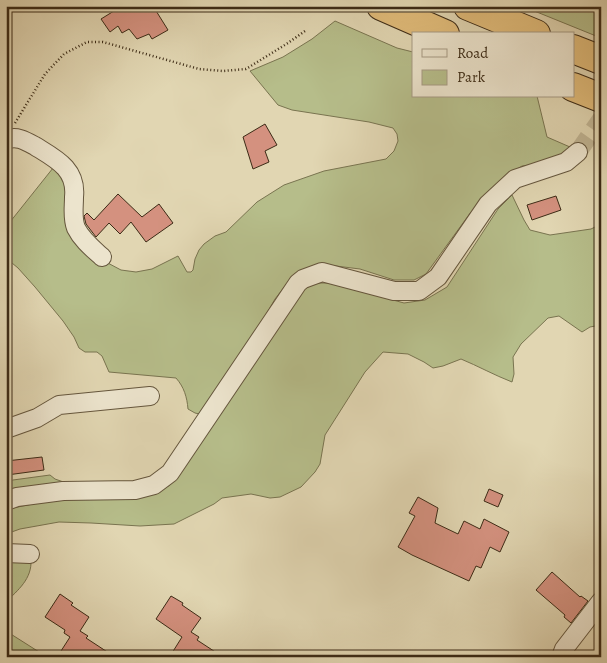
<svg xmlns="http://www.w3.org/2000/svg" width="607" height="663" font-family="Alegreya,serif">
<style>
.green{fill:#b6bd8a;stroke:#797450}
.building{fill:#d4917f;stroke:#3c2b16}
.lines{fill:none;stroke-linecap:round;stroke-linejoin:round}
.minor-tunnel{stroke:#c0b493;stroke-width:18;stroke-dasharray:18 9;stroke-linecap:butt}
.minor-casing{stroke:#65563d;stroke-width:20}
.motorway-casing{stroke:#3c2b16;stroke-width:30}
.path{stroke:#3c2b16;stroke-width:2.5;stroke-dasharray:1 2.5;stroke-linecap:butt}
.minor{stroke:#ece4cd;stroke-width:18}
.motorway{stroke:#e0bb79;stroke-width:28}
</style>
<rect width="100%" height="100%" fill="#e1d6b2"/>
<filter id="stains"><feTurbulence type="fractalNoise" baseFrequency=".004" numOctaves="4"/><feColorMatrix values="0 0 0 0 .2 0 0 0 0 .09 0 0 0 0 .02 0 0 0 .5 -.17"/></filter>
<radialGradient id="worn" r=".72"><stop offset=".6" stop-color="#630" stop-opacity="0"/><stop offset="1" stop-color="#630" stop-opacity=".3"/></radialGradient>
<path class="green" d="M522,6H601V38Z
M335,21L397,48L413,52V96H537L547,137L570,147L565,155L537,164L522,166L511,173L471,212L426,274L414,280H394L360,269L336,266H319L300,274L285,286L275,299L230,377L204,415L195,413L188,409C187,397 184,387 176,378L109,372L102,356L97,352H85L79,348L74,337L63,321L35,287L18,268L6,258V227L57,163L64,169L70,212L104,261L121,270L136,272L152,269L178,256L187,272H191L193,270L195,259L199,250L204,244L215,236L226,232L257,202L284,185L324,171L386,159L394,151L398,141L397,134L393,128L369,122L292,110L278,105L250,71L283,57L312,39Z
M512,195L524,220L530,230L550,235L591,229L601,224V325L590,327L582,332L559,316L548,318L521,344L513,357L514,374L512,382C494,375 478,366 461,359L443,366L433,368L424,362L408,354L383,352L365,372L325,435L320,464L315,472L301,487L280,497L270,498L251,494L222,498L214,504L174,524L140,526L91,523L59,522L20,529L6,534V509H8L62,498H138L155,494L170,485L292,303L304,289L317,283H331L404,303L425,300L447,287L498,209Z
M50,475L55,479L72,485L6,496V483L13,480Z
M6,558L31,560C32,579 18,590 6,602Z
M6,631L47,657H6Z"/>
<path class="building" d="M122,6H153L168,30L152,39L149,34L137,39L129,29L122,33L118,26L110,32L101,19Z
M265,124L277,145L265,151L269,162L253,169L243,137Z
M118,194L142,217L159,204L173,223L146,242L131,222L120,234L109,223L96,237L86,224L84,216L87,213L94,220Z
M556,196L561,210L532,220L527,205Z
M42,457L44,470L7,475L6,461Z
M489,489L503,495L498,507L484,501Z
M418,497L438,508L435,523L458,534L464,521L480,529L484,519L509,532L500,552L490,547L481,568L476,566L469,581L412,555L398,547L415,516L409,513Z
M552,572L580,597L581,596L588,601L571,623L564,617L565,615L536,590Z
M60,594L73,603L71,605L89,617L80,631L88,636L86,638L115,657H70L61,651L70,637L64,633L65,630L45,617Z
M171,596L183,603L182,605L201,618L191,632L199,637L197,640L223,657H178L172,653L182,637L156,619Z"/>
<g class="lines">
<path class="minor-tunnel" d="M578,152L601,119"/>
<g class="minor-casing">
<path id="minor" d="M6,140C16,135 26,141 35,146C56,159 77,169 74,197C74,208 72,218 76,228C82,240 92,248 102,257
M6,429L37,418L59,405L150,396
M6,501L17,497L63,491L135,490L154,485L170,473L298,283L303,279L322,272L394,291H419L438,277L488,204L515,179L566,162L578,152
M6,553L30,554
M561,657L564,649L601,601"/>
</g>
<g class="motorway-casing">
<path id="motorway" d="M381,6L445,34
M468,6L536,34
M573,49L601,60
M573,87L601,98"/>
</g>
<path class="path" d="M15,123L45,74L64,54L87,42H103L199,69L223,71L246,69L288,43L305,31"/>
<use href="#minor" class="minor"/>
<use href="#motorway" class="motorway"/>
</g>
<rect width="607" height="663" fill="none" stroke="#e1d6b2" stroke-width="25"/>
<rect x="8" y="8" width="592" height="648" fill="none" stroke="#3c2b16" stroke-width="2.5"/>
<rect x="12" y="12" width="582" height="638" fill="none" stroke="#3c2b16"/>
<rect x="412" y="32" width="162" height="65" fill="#ece4cd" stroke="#a69a84"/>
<rect x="422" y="49" width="25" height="8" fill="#ece4cd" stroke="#a69a84"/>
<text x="457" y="58" font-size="15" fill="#3c2b16">Road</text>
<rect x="422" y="70" width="25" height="15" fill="#b6bd8a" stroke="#a69a84"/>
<text x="457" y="82" font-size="15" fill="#3c2b16">Park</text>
<rect width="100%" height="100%" filter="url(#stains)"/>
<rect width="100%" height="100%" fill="url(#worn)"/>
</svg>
